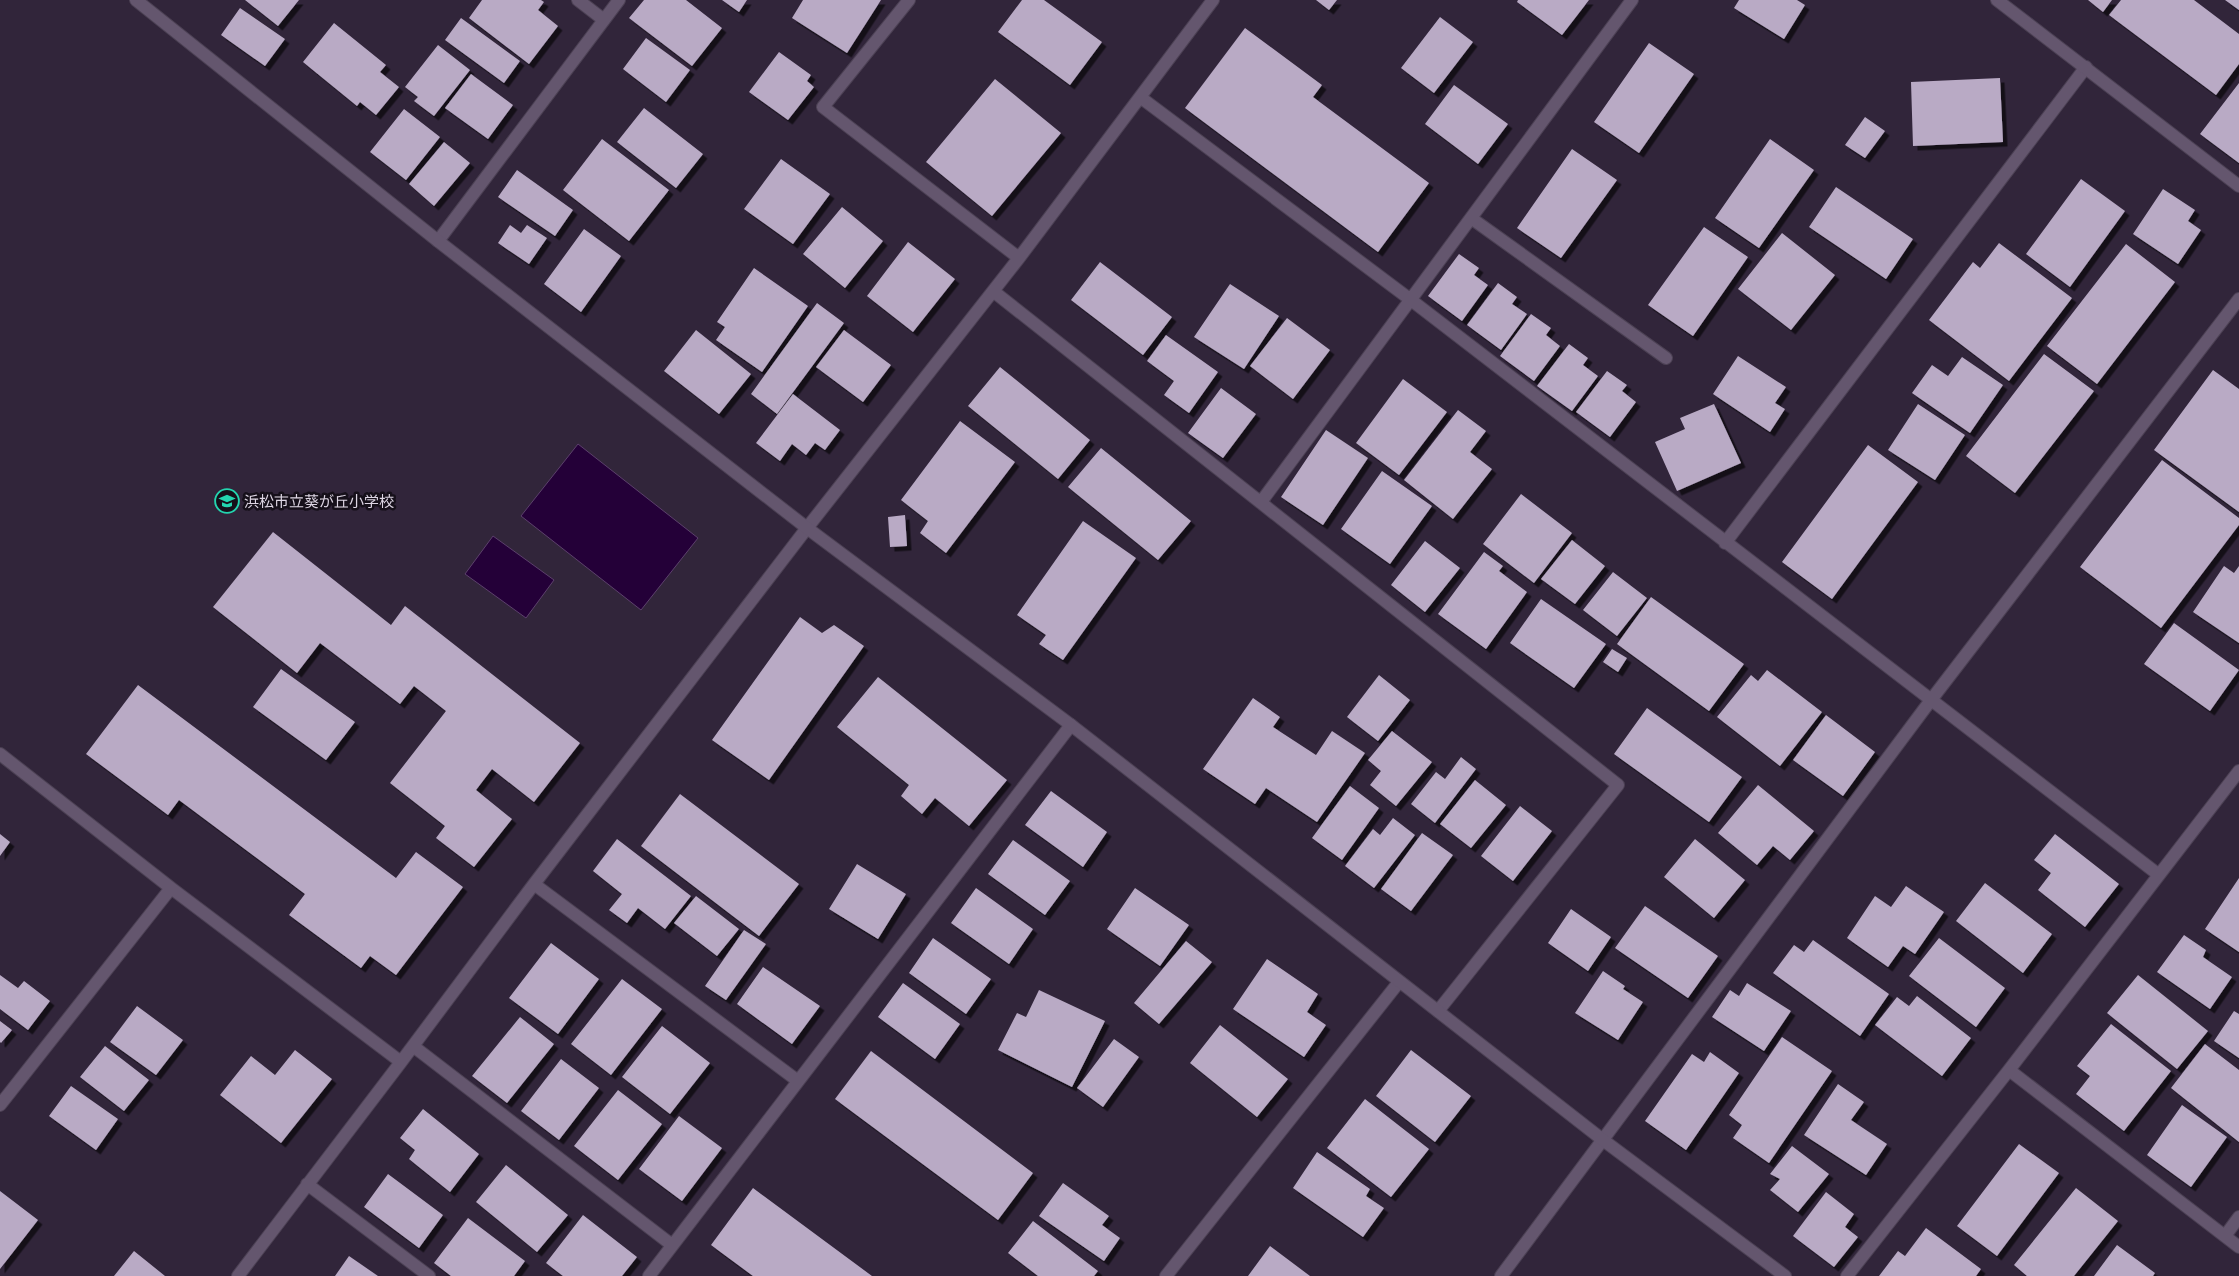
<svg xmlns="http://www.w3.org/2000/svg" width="2239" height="1276" font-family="Ubuntu,'Noto Sans JP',sans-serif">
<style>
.water{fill:#240038;stroke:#5c406c}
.building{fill:#b9aac5;filter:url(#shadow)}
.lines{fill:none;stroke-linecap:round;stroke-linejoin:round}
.minor-casing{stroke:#4c4154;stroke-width:14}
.tertiary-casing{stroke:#4c4154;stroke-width:14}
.minor{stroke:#64566e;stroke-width:12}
.tertiary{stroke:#64566e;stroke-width:12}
.labels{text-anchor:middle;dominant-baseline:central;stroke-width:5;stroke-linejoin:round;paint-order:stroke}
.poi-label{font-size:15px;fill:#ded6e4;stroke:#16101a;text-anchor:start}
</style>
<defs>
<filter id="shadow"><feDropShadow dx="4.5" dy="4.5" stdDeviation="0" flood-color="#0009"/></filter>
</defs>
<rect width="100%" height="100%" fill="#31253a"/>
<path class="water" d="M578,444L698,538L641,610L521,516Z
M493,536L554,580L526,618L465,574Z"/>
<path class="building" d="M245,0H299L278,26Z
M482,0H541L544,2L538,10L558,26L529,64L469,18Z
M644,0H686L722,28L692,66L629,18Z
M722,0H747L739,12Z
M803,0H881L847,53L792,18Z
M1022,0H1044L1102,42L1070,85L998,32Z
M1316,0H1337L1329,10Z
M1518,0H1589L1562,35L1517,2Z
M1739,0H1797L1805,5L1784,39L1734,8Z
M2088,0H2112L2103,12Z
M2121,0H2194L2239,34V64L2216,95L2109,15Z
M2225,0H2239V10Z
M240,8L285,39L265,66L221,35Z
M1440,17L1473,42L1434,93L1401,68Z
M461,18L520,61L504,83L445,40Z
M334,23L386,65L380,72L399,87L376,115L360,102L357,106L303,62Z
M1245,28L1322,85L1313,97L1429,183L1378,252L1185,108Z
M646,38L690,70L666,102L623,69Z
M1649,43L1694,74L1639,153L1594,122Z
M438,45L470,70L434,116L414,101L418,97L405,87Z
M779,52L811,75L807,81L814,87L788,120L749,92Z
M471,74L513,105L488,139L445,108Z
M2000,78L2003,142L1913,146L1911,82Z
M995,79L1061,133L992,216L926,162Z
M2239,83V163L2200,134Z
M1454,85L1508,124L1478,164L1425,124Z
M644,108L703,154L676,188L617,142Z
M404,109L440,137L406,180L370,152Z
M1865,117L1885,131L1865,158L1845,145Z
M602,139L669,190L629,241L563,190Z
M1770,139L1814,170L1759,248L1715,218Z
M444,142L470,163L434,206L409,184Z
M1572,149L1617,180L1561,258L1517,228Z
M781,159L830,194L793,244L744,209Z
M517,170L573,210L555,236L498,197Z
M2081,179L2125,211L2070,287L2026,254Z
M1836,187L1913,239L1886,279L1809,227Z
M2163,189L2195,210L2188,221L2201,230L2178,264L2133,234Z
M842,207L883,241L845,288L803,254Z
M510,225L521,233L527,225L547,238L529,264L498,243Z
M1704,227L1748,257L1693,336L1648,305Z
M584,229L621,256L581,312L544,284Z
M1782,233L1835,275L1791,330L1738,289Z
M908,242L955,279L913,332L867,296Z
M1999,243L2072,298L2009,381L1929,320L1973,262L1980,268Z
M2126,244L2175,282L2097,384L2047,346Z
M1459,254L1479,268L1474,275L1488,285L1462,321L1428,296Z
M1100,262L1172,317L1143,355L1071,300Z
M754,268L808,306L762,372L716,340L725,327L717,322Z
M1498,283L1517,297L1512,304L1527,314L1501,350L1467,325Z
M1230,284L1279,316L1244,369L1194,337Z
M817,303L844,323L777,414L751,394Z
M1531,314L1551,328L1546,335L1560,346L1534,381L1500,356Z
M1287,318L1330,350L1293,399L1250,366Z
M696,330L751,374L719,414L664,371Z
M844,330L891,365L863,402L816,367Z
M1166,335L1218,372L1189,413L1164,395L1174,381L1147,361Z
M1569,344L1588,358L1583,365L1598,376L1572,411L1537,386Z
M2044,354L2094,391L2015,493L1966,456Z
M1738,356L1786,387L1775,403L1785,409L1770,432L1713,394Z
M1962,357L2003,385L1970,433L1912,393L1932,365L1948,376Z
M1000,367L1090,440L1058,479L968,406Z
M2213,370L2239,389V512L2154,450Z
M1607,371L1627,385L1622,391L1636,402L1610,437L1576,412Z
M1403,379L1447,412L1399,475L1356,443Z
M1221,388L1256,414L1223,458L1188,433Z
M793,394L840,430L825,450L815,443L806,455L792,444L780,461L756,443Z
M1714,404L1741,463L1677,491L1655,442L1685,429L1680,418Z
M1918,404L1965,435L1935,480L1888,450Z
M1458,410L1486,431L1470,452L1492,469L1453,519L1404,480Z
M960,421L1015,462L946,553L920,533L928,521L901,500Z
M1326,430L1368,458L1323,525L1281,497Z
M1868,445L1918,482L1832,599L1782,562Z
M1101,448L1191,521L1158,560L1068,487Z
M2162,460L2239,518V525L2161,628L2080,567Z
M1382,471L1432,506L1390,564L1341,529Z
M1521,494L1572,533L1534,583L1483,544Z
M905,515L907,546L890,547L888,517Z
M1083,521L1136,558L1063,660L1039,644L1046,635L1017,615Z
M273,532L391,625L405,606L580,743L534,802L492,769L476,790L512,819L474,867L436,838L445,826L390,783L446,711L414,686L400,704L320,643L297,673L213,607Z
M1572,540L1605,566L1575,604L1541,579Z
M1425,541L1460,568L1425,612L1391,585Z
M1484,552L1503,566L1499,571L1527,592L1486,649L1438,614Z
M2224,566L2234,573L2239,566V643L2193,612Z
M1613,572L1647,598L1617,636L1583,610Z
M1651,597L1744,664L1709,711L1617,644Z
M1541,599L1606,644L1574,688L1510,643Z
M800,617L822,633L834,625L864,646L769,780L712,740Z
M2174,623L2239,670L2210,711L2144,664Z
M1612,649L1627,658L1618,672L1603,662Z
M281,669L355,722L326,760L253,707Z
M1767,670L1822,712L1780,766L1717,717L1751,675L1758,681Z
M1379,675L1410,700L1378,741L1347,717Z
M878,677L1007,780L969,826L935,798L922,814L901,796L909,785L837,727Z
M138,685L396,878L416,852L463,887L396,975L370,956L361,968L289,915L305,894L179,800L168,815L86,754Z
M1253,698L1280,717L1273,727L1316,755L1332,731L1365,753L1317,822L1266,788L1255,804L1203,769Z
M1647,708L1742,777L1709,822L1614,754Z
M1826,715L1875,752L1843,796L1793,760Z
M1392,731L1432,762L1396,806L1370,785L1381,771L1368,760Z
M1461,757L1476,769L1435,823L1411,804L1436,772L1445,779Z
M1475,780L1506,805L1471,848L1440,824Z
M1758,785L1814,831L1790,860L1773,846L1757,865L1718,833Z
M1350,786L1379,808L1342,860L1312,838Z
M1051,791L1107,832L1083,867L1025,825Z
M680,794L799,884L759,936L641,846Z
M1520,806L1552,831L1513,881L1481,856Z
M1393,818L1415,835L1374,888L1345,866L1373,829L1380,835Z
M1422,833L1453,855L1411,911L1381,889Z
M0,834L10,842L0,856Z
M2055,834L2119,884L2085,927L2038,890L2051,873L2034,860Z
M617,839L691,896L665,929L638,908L627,923L609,910L622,894L593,871Z
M1695,839L1745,880L1714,918L1664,877Z
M1013,840L1070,881L1045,915L988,874Z
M857,864L906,894L878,939L829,909Z
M2239,878V952L2205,929Z
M1985,883L2052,934L2023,973L1956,921Z
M1906,886L1944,912L1915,954L1903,946L1888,967L1847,938L1875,896L1891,907Z
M976,888L1033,929L1009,964L951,923Z
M1135,888L1189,925L1160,966L1107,929Z
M696,896L739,929L717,956L674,923Z
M1645,906L1718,956L1688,998L1615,948Z
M1571,909L1611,937L1588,971L1548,943Z
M744,930L766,944L726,1000L705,986Z
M2184,935L2206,950L2203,957L2232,977L2210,1009L2157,972Z
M933,938L991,979L966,1014L909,973Z
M1939,938L2005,988L1976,1027L1909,976Z
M1813,940L1889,994L1860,1036L1773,973L1794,945L1804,952Z
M1186,941L1212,962L1159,1024L1134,1003Z
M551,943L599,979L558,1034L509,998Z
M1267,959L1318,994L1307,1012L1326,1025L1304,1057L1233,1009Z
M763,967L820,1006L792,1044L737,1004Z
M1603,971L1625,986L1623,989L1643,1002L1618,1040L1575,1013Z
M0,975L18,988L24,981L50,1001L28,1030L0,1009Z
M2138,975L2208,1031L2177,1069L2107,1013Z
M622,979L662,1009L611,1075L571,1044Z
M903,983L960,1024L935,1059L878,1017Z
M1747,983L1791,1011L1764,1051L1712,1017L1730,990L1739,996Z
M1039,990L1105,1021L1072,1087L998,1050L1017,1013L1026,1017Z
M1917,996L1971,1038L1942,1076L1875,1025L1897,997L1909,1006Z
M137,1006L183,1040L156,1075L110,1042Z
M2234,1011L2239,1014V1058L2214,1041Z
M520,1017L554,1044L507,1103L472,1076Z
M0,1021L12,1030L1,1043L0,1042Z
M2111,1024L2171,1071L2124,1131L2076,1094L2090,1076L2077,1066Z
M1220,1025L1288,1079L1257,1117L1190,1063Z
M662,1026L710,1063L670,1114L622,1077Z
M1782,1037L1832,1071L1769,1163L1733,1138L1742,1125L1729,1115Z
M1114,1039L1139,1057L1103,1107L1077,1088Z
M2205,1044L2239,1070V1142L2171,1088Z
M105,1046L149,1080L124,1111L80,1077Z
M295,1050L332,1079L281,1143L220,1095L251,1056L275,1075Z
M1411,1050L1471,1096L1435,1142L1376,1096Z
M871,1051L1033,1173L998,1220L835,1099Z
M1710,1052L1739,1073L1686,1150L1645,1121L1692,1054L1704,1062Z
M561,1059L599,1088L559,1140L521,1111Z
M1838,1084L1864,1102L1851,1120L1887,1144L1866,1175L1804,1135Z
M71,1086L118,1119L96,1150L49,1116Z
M618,1090L662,1124L618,1180L574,1146Z
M1365,1099L1429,1149L1391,1197L1327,1148Z
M2182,1105L2227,1137L2191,1187L2147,1155Z
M423,1109L479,1154L450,1192L409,1159L415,1150L400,1138Z
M679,1116L722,1148L682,1201L639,1169Z
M2019,1144L2059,1173L1997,1256L1957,1226Z
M1792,1146L1829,1174L1798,1212L1770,1190L1780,1179L1770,1174Z
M1317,1152L1370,1189L1366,1196L1384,1208L1363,1237L1293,1188Z
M506,1165L568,1215L537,1252L476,1202Z
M388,1174L443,1215L419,1248L364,1207Z
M1063,1183L1109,1216L1102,1225L1120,1238L1104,1261L1039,1216Z
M753,1188L872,1276H753L711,1245Z
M2076,1188L2118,1221L2074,1276H2027L2014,1265Z
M0,1191L38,1220L0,1269Z
M1826,1192L1854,1214L1845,1227L1858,1237L1834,1267L1793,1236Z
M583,1215L637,1257L622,1276H563L546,1263Z
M468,1218L525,1261L514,1276H451L434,1263Z
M1033,1221L1098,1271L1094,1276H1038L1008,1253Z
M1926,1228L1981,1269L1976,1276H1879L1898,1251L1905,1256Z
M2117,1245L2155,1273L2153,1276H2094Z
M1270,1246L1310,1276H1248Z
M134,1251L165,1276H114Z
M349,1256L378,1276H335Z"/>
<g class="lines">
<g class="minor-casing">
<path id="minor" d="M578,0L604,20
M909,0L823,107L1019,258
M1140,97L1411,300L2159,875
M1471,218L1666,358
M438,241L619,0
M993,291L1618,785L1438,1011
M1261,502L1632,0
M1725,543L2086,67
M0,754L171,888
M534,884L798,1081
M413,1046L672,1245
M2009,1070L2239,1247
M0,1105L171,888L401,1062
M307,1184L429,1276
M2225,1236L2239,1217
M238,1276L401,1062L534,884L807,528L1019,258L1213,0
M649,1276L1071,725
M1166,1276L1399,982
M1501,1276L1931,700L2239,299
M1847,1276L2009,1070L2239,771"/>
</g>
<g class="tertiary-casing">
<path id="tertiary" d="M136,0L438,241L807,528L1071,725L1603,1140L1785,1276
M1997,0L2239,186"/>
</g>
<use href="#minor" class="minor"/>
<use href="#tertiary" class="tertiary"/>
</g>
<defs>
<g id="school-ring" transform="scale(1.25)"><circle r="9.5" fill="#16101a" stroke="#23d5af" stroke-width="1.5"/><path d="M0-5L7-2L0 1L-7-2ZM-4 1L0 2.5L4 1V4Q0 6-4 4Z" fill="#23d5af"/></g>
</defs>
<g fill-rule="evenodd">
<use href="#school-ring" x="227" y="501"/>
</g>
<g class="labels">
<g class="poi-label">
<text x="244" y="501">浜松市立葵が丘小学校</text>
</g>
</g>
</svg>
